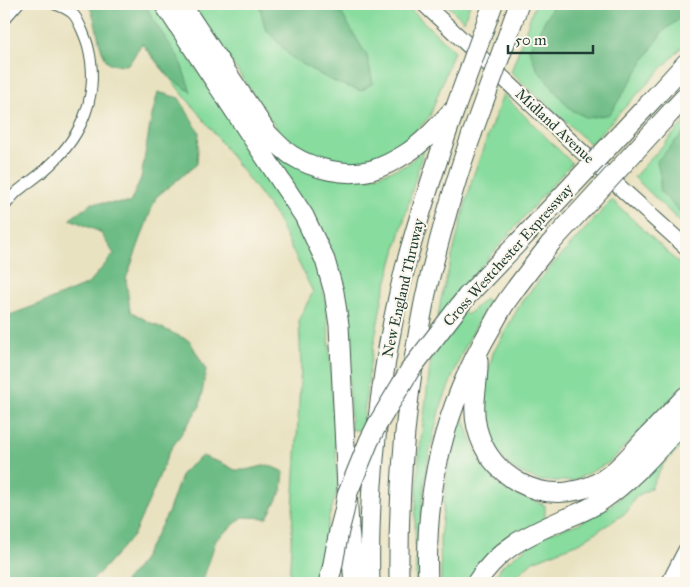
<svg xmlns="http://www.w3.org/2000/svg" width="690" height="587" font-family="'IM FELL Great Primer',serif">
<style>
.green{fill:#87dc9e;stroke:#538c69}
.forest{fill:#6dbc85;stroke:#467c5c}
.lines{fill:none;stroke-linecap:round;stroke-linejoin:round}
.street-casing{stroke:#3d5649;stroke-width:12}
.secondary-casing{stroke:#3d5649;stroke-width:17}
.highway-casing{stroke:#3d5649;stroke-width:21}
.street{stroke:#fff;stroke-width:10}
.secondary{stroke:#fff;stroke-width:15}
.highway{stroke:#fff;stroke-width:19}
.highway-bridge-casing{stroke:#3d5649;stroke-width:21;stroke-linecap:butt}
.highway-bridge{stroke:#fff;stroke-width:19}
.labels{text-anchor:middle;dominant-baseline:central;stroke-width:4;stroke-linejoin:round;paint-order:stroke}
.street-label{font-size:15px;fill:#1f3d34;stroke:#fbf7ec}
</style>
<rect width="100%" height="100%" fill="#fbf7ec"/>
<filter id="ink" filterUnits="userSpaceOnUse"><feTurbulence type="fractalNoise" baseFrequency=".02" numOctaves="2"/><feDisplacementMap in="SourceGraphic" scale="10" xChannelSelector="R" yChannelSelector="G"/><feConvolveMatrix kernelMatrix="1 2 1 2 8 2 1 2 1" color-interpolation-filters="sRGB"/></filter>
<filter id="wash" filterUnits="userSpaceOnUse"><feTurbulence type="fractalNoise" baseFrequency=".0096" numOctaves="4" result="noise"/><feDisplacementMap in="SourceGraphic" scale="20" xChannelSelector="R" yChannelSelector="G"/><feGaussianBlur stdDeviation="1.12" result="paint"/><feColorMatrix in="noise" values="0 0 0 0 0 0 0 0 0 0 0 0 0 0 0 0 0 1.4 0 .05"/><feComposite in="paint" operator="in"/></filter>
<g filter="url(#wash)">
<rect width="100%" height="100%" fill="#e9e2c1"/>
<path class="green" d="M127,4H154L184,50L294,216L318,270L327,308L338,487L329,518L316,583H289L301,366L299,319L313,292L274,213L208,125L141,43Z
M192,4H405L454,51L430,116L410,138L390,154L365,163H339L306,155L279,132Z
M446,4H470L464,21Z
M535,4H686V43L590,144L511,72Z
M503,94L572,163C531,207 493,255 452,299L467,315L485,299L489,301L461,355L439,411L427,465L420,530L419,583H416L415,520L419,456L430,366L441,299L472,179Z
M686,120V224H682L634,177Z
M262,136L367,179L407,165L424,148L383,295L370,365L362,430H351L345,302Z
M612,200L686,270V383L610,462L573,481H540L514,470L494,448L481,426L482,396L493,353L522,301L553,264Z
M460,416H463L476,453L487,472L506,491L545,505V518L470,583H441L440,538L448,467Z
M686,433V442L664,463L650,489L635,497L627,512L581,542L533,561L511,581L509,583H490L503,565L543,535L580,523L609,507L636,484Z"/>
<path class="forest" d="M88,4H145L155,23L179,58L191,92L170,78L142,43L131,61L127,65L109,64C96,48 99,22 88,4Z
M259,4H336L367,56L373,83L361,91L337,83L317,73L291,57L265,28Z
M554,4H686V14L662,32L610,114L588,118L571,110L537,69L529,49Z
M158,92L179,98L199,132L197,164L156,197L126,279L130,311L149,322L190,341L206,370L200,406L169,452L152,494L133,536L90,583H4V317L45,302L88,284L114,254L100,232L70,219L92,203H130L141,178L151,119Z
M686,130V210L679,211L660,191V176L657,161Z
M202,456L224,464L235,470H245L268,465L284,472L282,490L267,518L243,517L216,540L202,583H124L140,564L168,513L182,473Z"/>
</g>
<g filter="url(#ink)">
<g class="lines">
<g class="street-casing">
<path id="street" d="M4,20L18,4
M4,207C9,201 13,195 19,190C29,182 40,175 49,166C84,134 100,92 88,46C86,39 79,21 74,15C70,10 60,6 54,4"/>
</g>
<g class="secondary-casing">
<path id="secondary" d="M424,4L626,193L686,247
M669,583L686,550"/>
</g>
<g class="highway-casing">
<path id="highway" d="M164,4L304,216L325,260L334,292L339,325L349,528L354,583
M181,4L268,134C275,141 282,149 291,155C313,169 346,177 372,170C385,166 396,160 407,153C424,142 438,126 452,111
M655,97L686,63
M671,112L686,96
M467,296L533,227
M478,360C479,383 471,404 477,428C483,452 498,471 520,483C549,499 587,494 612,473C624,463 634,451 644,440C658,426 672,411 686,396
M328,583L332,569
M370,583C369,550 370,518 372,485C377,411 387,339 405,268C419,214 437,161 455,109
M399,583C398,491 405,399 423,308C426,292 430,276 434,261C445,218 457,175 472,134
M428,583C424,490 444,408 491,328C497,317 503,305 511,295C523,278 537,261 550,244
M476,583C500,547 526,536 564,519C577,514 590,509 601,501C634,479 660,447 686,419"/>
</g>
<use href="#street" class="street"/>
<use href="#secondary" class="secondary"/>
<use href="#highway" class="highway"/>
<g class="highway-bridge-casing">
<path id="highway-bridge" d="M455,109L493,4
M472,134L519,4
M533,227L655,97
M550,244L671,112
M332,569L339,531L344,512L347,495L369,441L377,425L410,370L467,296"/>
</g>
<use href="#highway-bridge" class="highway-bridge"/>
</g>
</g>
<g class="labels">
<g class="street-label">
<text transform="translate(555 126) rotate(43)">Midland Avenue</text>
<text transform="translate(508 255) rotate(-48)">Cross Westchester Expressway</text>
<text transform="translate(403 288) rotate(-77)">New England Thruway</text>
</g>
</g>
<rect width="690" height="587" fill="none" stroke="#fbf7ec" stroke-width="20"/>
<path d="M508 45v8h85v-8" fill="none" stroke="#1f3d34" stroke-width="2.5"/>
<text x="515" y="45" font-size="15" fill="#1f3d34" stroke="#fbf7ec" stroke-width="4" paint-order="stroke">50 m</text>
</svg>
